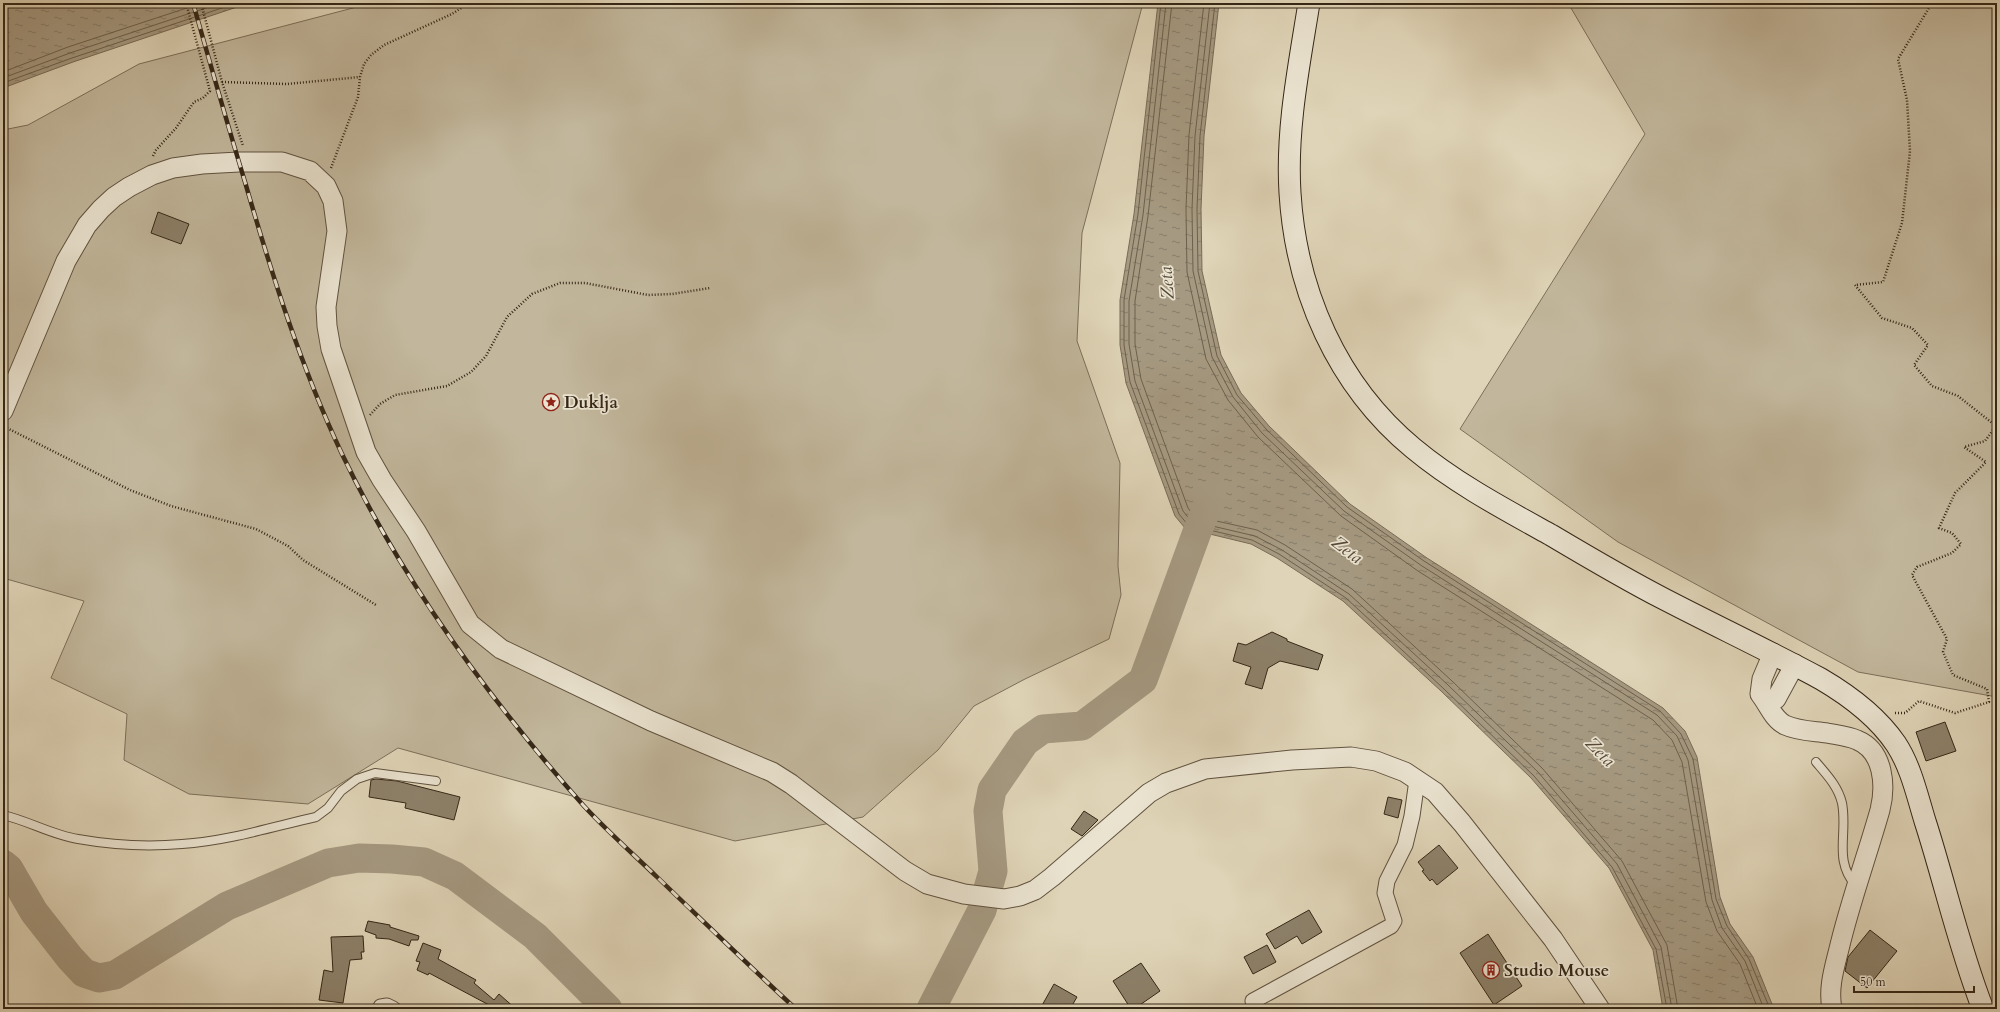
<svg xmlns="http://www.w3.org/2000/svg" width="2000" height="1012" font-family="Cardo,serif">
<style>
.green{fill:#c2b79c;stroke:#7c6f5a}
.water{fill:url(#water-ripples);stroke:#786b57}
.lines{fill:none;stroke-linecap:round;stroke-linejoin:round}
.shore{stroke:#6d604c;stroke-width:1}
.river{stroke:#a59981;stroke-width:29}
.building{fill:#8d816a;stroke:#352717}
.service-casing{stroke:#60523f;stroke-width:10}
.minor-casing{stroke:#60523f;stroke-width:17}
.tertiary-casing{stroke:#60523f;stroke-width:21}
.secondary-casing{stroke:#352717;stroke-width:23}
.path{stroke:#352717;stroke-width:2.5;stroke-dasharray:1 2;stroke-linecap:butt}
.service{stroke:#eae3d0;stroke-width:8}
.minor{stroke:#eae3d0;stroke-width:15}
.tertiary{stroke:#eae3d0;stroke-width:19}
.secondary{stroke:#eae3d0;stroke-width:21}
.rail-casing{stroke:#352717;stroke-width:4.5}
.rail{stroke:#eae3d0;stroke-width:3;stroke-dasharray:9;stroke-linecap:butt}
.labels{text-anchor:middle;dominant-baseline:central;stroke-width:3.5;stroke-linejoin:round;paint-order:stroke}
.poi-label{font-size:17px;font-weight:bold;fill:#352717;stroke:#eae3d0;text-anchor:start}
.water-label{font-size:18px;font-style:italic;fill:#574937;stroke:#eae3d0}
</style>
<defs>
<pattern id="water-ripples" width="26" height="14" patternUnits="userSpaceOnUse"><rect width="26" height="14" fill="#a59981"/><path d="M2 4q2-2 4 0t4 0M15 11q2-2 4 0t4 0" fill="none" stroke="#877d69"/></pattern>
</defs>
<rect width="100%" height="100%" fill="#dfd4b7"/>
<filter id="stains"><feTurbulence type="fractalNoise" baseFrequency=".005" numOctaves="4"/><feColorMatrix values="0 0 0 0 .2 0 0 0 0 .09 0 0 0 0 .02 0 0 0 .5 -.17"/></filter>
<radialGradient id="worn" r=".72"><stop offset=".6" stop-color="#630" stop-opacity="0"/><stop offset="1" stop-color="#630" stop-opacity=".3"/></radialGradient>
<path class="green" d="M372,3H1143L1082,233L1077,341L1120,463L1118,566L1121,595L1109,639L1025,679L974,706L938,750L863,817L735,841L398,748L308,804L189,794L124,760L127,714L51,678L84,601L3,578V130L28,125L139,64Z
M1568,3H1997V697L1858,672L1618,542L1460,429L1645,134Z"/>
<path class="water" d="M3,3H249L73,62L3,88Z
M1158,3H1219L1204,136L1201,209L1202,271L1221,355L1241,393L1269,426L1350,504L1427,558L1663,708L1685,731L1697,757L1720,897L1730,924L1753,957L1774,1009H1663L1653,950L1609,868L1531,778L1441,691L1343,601L1277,558L1251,544L1185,528L1175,516L1126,383L1120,345V300L1134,214Z"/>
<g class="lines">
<path class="shore" d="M1161,3L1138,214L1124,300V345L1130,382L1179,514L1188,525L1252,540L1279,554L1346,598L1444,689L1534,776L1612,867L1656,949L1667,1009
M1166,3L1143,215L1129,301V344L1135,381L1183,511L1191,521L1255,536L1282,550L1349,594L1448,685L1538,772L1617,864L1661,947L1672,1009
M1172,3L1148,216L1135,301V344L1141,379L1188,508L1194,516L1257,530L1285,545L1352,589L1452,681L1542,768L1622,861L1667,945L1678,1009
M1204,3L1189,135L1186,209L1187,272L1206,359L1228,400L1258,437L1341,516L1418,571L1653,720L1672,740L1682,762L1706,902L1717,931L1740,964L1758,1009
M1210,3L1195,136L1192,209L1193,271L1212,357L1233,397L1262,433L1344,511L1422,566L1657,715L1677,736L1688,760L1712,900L1722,928L1745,961L1764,1009
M1215,3L1200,136L1197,209L1198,271L1217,356L1237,395L1266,429L1347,507L1424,561L1660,711L1681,734L1693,759L1716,899L1727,926L1749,959L1770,1009
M3,72L68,47L202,3
M3,78L70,53L221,3
M3,83L72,58L237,3"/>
<path class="river" d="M3,864L9,869L34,912L70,958L84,973L99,978L115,975L227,906L328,863L359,858L392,859L424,862L455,876L535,936L608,1009
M931,1009L982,910L993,871L988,811L992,790L1025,742L1043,729L1082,726L1143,680L1197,532L1212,496"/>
</g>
<path class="building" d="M158,212L189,224L181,244L151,233Z
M1272,632L1287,639V641L1323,655L1318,670L1280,661L1268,668L1262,689L1245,684L1251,667L1233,661L1238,643L1246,645Z
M1945,722L1956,751L1926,761L1916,732Z
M376,779L397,781L460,797L454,820L405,808L406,803L369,797L371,780Z
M1388,797L1402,800L1398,818L1384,814Z
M1084,811L1098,820L1082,836L1071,829Z
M1439,845L1458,868L1437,885L1432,879L1430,881L1422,871L1424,870L1418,862Z
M1309,910L1322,932L1302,944L1297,936L1275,949L1266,934Z
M368,921L390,925V927L419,936L418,940H411L409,946L389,939L376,938V935L365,931Z
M1870,930L1897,951L1867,988L1845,971L1848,957Z
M1488,934L1522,986L1494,1005L1460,953Z
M363,936L364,952H361L362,959L350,960L343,1003L319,1000L324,970L333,972L331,937Z
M423,943L441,950L438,959L476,980L474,983L494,1000L499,994L516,1009H486L489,1005L429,973L428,975L417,970L420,962L416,961Z
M1267,945L1276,962L1253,974L1244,957Z
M1141,963L1160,991L1134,1009H1131L1113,981Z
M1054,984L1077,997L1070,1009H1040Z"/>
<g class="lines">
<g class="service-casing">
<path id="service" d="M1816,762C1826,774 1838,786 1842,803C1848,834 1833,860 1856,886
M3,815C29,821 52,835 78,839C112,845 147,847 182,844C227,841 272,827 316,817L328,808L341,791L357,779L375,773L436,781"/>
</g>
<g class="minor-casing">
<path id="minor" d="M1253,1001L1391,926L1394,921L1385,893L1387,881L1405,845L1412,816L1417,780
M380,1009L381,1007L387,1006L393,1009"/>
</g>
<g class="tertiary-casing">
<path id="tertiary" d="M3,411L66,261L87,225L101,209L114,197L129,187L152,175L173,168L202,164L239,162H282L310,171L326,186L333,201L337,231L326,307L327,326L331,349L366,452L382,480L416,531L470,624L501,649L651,721L772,772L791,784L905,871L927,884L964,894L1004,899L1020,896L1035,890L1052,877L1149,793L1166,783L1205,769L1292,760L1351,757L1376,761L1405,772L1435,792L1462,823L1553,939L1600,1009
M1773,653L1762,679L1760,694C1768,704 1773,719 1785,725C1798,731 1813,731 1827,733C1837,735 1848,736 1857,740C1884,751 1886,786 1880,810C1867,856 1850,902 1839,949C1834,969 1828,988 1832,1009
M1768,704L1776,699L1795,664"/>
</g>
<g class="secondary-casing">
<path id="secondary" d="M1309,3C1299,66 1286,129 1290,193C1296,291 1337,385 1413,448C1455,483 1504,509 1551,535C1588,557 1625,579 1664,599C1716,626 1769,651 1821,679C1850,696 1877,716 1896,744C1911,767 1917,795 1925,821C1945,883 1959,948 1983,1009"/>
</g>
<path class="path" d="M201,3L222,82L243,146
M222,82L287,84L360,77
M153,156L156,150L176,128L194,102L203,98L210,91L186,3
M331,168L358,97L360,77L364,64L371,55L384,45L452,14L469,3
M370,415L380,404L395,395L447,386L471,372L486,356L507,317L532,294L560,283H585L648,295L672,294L710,288
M7,428L130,490L171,506L256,529L288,546L303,560L376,605
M1895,713H1905L1919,701L1955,713L1989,702L1987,689L1953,675L1943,652L1947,639L1912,575L1917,567L1952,553L1961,544L1952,533L1939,528L1955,493L1986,462L1964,447L1985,441L1996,426L1958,396L1932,386L1914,365L1928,345L1912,328L1882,318L1855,285L1883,282L1902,223L1910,151L1907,100L1898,59L1932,3"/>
<use href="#service" class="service"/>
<use href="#minor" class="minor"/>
<use href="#tertiary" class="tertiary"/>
<use href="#secondary" class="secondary"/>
<g class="rail-casing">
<path id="rail" d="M193,3C210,63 227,123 245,182C272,275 301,367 342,454C403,582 489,699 583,805C606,830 632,853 657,877C703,921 749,966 796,1009"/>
</g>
<use href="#rail" class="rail"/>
</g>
<defs>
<g id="sight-ring" transform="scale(0.9)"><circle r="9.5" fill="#eae3d0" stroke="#8f2418" stroke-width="1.5"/><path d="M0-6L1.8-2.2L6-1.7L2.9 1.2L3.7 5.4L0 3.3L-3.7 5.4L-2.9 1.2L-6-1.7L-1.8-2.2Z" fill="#8f2418"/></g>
<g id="building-ring" transform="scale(0.9)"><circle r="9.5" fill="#eae3d0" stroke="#8f2418" stroke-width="1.5"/><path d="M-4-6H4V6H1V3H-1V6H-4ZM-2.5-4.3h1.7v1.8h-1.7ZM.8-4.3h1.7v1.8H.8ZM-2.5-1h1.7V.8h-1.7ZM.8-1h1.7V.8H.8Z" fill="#8f2418"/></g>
</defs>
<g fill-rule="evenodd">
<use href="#sight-ring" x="551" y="402"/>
<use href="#building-ring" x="1491" y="970"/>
</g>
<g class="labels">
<g class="poi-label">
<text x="564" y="402">Duklja</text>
<text x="1504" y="970">Studio Mouse</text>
</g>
<g class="water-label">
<text transform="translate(1167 283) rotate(-94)">Zeta</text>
<text transform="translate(1347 550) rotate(37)">Zeta</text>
<text transform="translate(1600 752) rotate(45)">Zeta</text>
</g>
</g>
<rect width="2000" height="1012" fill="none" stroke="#dfd4b7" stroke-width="16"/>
<rect x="4" y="4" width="1992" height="1004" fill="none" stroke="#352717" stroke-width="2"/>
<rect x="8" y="8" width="1984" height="996" fill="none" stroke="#352717"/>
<path d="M1854 986v6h120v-6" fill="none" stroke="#352717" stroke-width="2"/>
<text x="1860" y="986" font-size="12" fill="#352717" stroke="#eae3d0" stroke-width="3" paint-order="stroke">50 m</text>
<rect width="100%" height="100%" filter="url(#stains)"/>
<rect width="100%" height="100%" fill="url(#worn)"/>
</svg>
